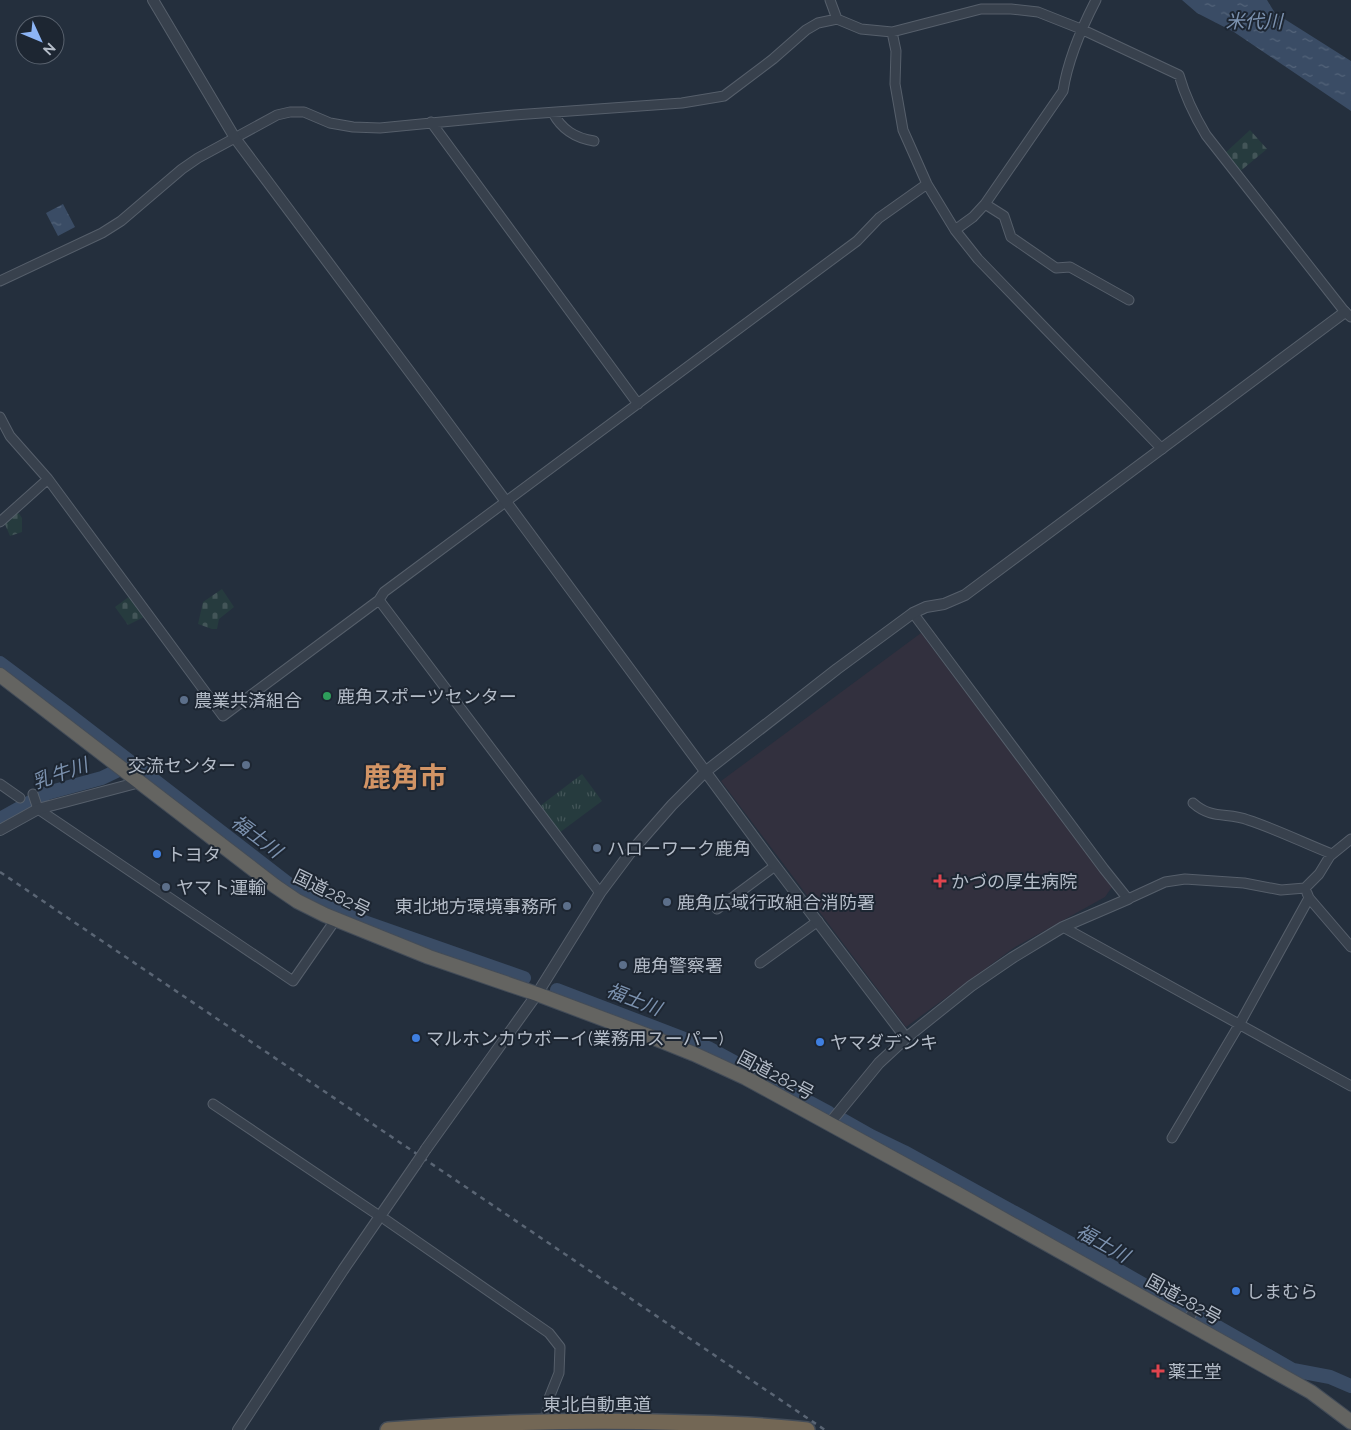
<svg xmlns="http://www.w3.org/2000/svg" width="1351" height="1430" font-family="Raleway,'Noto Sans JP',sans-serif">
<style>
.medical{fill:#32303e}
.grass{fill:url(#grass-tufts)}
.cemetery{fill:url(#cemetery-stones)}
.water{fill:url(#water-ripples)}
.lines{fill:none;stroke-linecap:round;stroke-linejoin:round}
.river{stroke:#3a4c65;stroke-width:14}
.minor-tunnel{stroke:#3a4452;stroke-width:9;stroke-dasharray:9 4.5;stroke-linecap:butt}
.minor-casing{stroke:#565f6b;stroke-width:11}
.tertiary-casing{stroke:#565f6b;stroke-width:12}
.trunk-casing{stroke:#434c58;stroke-width:16}
.motorway-casing{stroke:#434c58;stroke-width:18}
.minor{stroke:#38414d;stroke-width:9}
.tertiary{stroke:#38414d;stroke-width:10}
.trunk{stroke:#646461;stroke-width:14}
.motorway{stroke:#736755;stroke-width:15}
.rail{stroke:#5a6574;stroke-width:2.5;stroke-dasharray:5 5;stroke-linecap:butt}
.tertiary-bridge-casing{stroke:#565f6b;stroke-width:12;stroke-linecap:butt}
.tertiary-bridge{stroke:#38414d;stroke-width:10}
.leisure-dot{fill:#2e9e5b;stroke:#1d2632;stroke-width:2}
.service-dot{fill:#5c6f8a;stroke:#1d2632;stroke-width:2}
.shop-dot{fill:#3f7fe0;stroke:#1d2632;stroke-width:2}
.health-dot{fill:#e0444e;stroke:#1d2632;stroke-width:2}
.labels{text-anchor:middle;dominant-baseline:central;stroke-width:4;stroke-linejoin:round;paint-order:stroke}
.poi-label{font-size:18px;fill:#b4bcc8;stroke:#1d2632;text-anchor:start}
.street-label{font-size:18px;fill:#b4bcc8;stroke:#1d2632}
.water-label{font-size:19px;font-style:italic;fill:#7c92af;stroke:#1d2632}
.town-label{font-size:28px;font-weight:bold;fill:#d29465;stroke:#1d2632}
</style>
<defs>
<pattern id="grass-tufts" width="24" height="20" patternUnits="userSpaceOnUse" patternTransform="scale(1.25)"><rect width="24" height="20" fill="#263b3e"/><path d="M3 7l-1-3M5 7V3M7 7l1-3M15 17l-1-3M17 17v-4M19 17l1-3" fill="none" stroke="#435558"/></pattern>
<pattern id="cemetery-stones" width="16" height="16" patternUnits="userSpaceOnUse" patternTransform="scale(1.25)"><rect width="16" height="16" fill="#263b3e"/><path d="M2 7V4a2 2 0 0 1 4 0v3zM10 15v-3a2 2 0 0 1 4 0v3z" fill="#435558"/></pattern>
<pattern id="water-ripples" width="26" height="14" patternUnits="userSpaceOnUse" patternTransform="scale(1.25)"><rect width="26" height="14" fill="#3a4c65"/><path d="M2 4q2-2 4 0t4 0M15 11q2-2 4 0t4 0" fill="none" stroke="#54647a"/></pattern>
</defs>
<rect width="100%" height="100%" fill="#242f3d"/>
<path class="medical" d="M921,633L1112,887L1105,897L1015,947L906,1027L721,781Z"/>
<path class="grass" d="M582,774L602,801L559,833L540,806Z"/>
<path class="cemetery" d="M1250,130L1267,149L1238,173L1224,154Z
M18,512L22,518V532L10,536L4,522Z
M222,589L234,607L219,619L217,629H212L198,624L203,602Z
M130,596L144,617L128,625L115,607Z"/>
<path class="water" d="M1182,0H1267L1275,13L1351,61V111L1234,32L1197,13Z
M63,204L75,227L58,236L46,213Z"/>
<g class="lines">
<path class="river" d="M0,663L67,713L299,892L353,918L524,978
M0,819L47,793L102,778L131,764
M557,990L708,1048L829,1113
M841,1119L871,1136L904,1152L1095,1257L1293,1370L1330,1377L1351,1386"/>
<path class="minor-tunnel" d="M541,1430L549,1398"/>
<g class="minor-casing">
<path id="minor" d="M830,0L837,19
M892,32L896,51L895,84L903,130L927,184L955,230L978,259L1162,449
M553,113C562,130 575,138 594,141
M431,122L638,404
M985,204L1004,216L1011,237L1056,268L1070,267L1129,300
M955,230L973,217L985,204L1063,91C1068,59 1081,29 1096,0
M0,281L102,233L121,221L182,169L198,158L277,115L290,112H304L330,123L353,127L380,128L514,115L682,103L724,96L773,59L806,30L818,23L837,19L861,29L892,32L981,9H1011L1038,12L1081,29L1179,75C1185,96 1194,115 1206,135L1345,312L1351,317
M0,417L10,436L48,479L223,716L379,600L384,592L857,241L879,218L927,184
M0,522L48,479
M379,600L600,893
M913,613L1104,869L1128,899L1165,882L1185,879L1244,883L1281,890L1305,888L1319,874L1330,856L1351,839
M0,784L20,798
M33,794L38,809L293,981L336,919
M1193,803C1212,820 1228,812 1248,820C1276,829 1304,843 1332,854
M1307,893L1309,898L1351,947
M717,909L775,866
M1063,927L1351,1086
M760,963L818,921
M213,1104L375,1213
M1172,1138L1239,1025L1309,898
M386,1220L549,1333L560,1347L559,1373L549,1398
M1187,1322L1196,1306"/>
</g>
<g class="tertiary-casing">
<path id="tertiary" d="M153,0L235,138L433,403L773,863L906,1038
M0,830L38,809L140,782
M829,1124L879,1063L906,1038L971,986L1012,958L1063,927L1128,899
M426,1149L537,994L600,893L630,853L672,805L705,772L837,669L913,613L926,607L944,604L965,595L1345,312
M238,1430L343,1270L416,1164"/>
</g>
<g class="trunk-casing">
<path id="trunk" d="M0,675L275,886L297,901L325,915L429,957L537,994L654,1038L694,1054L746,1078L958,1194L1311,1392L1351,1422"/>
</g>
<g class="motorway-casing">
<path id="motorway" d="M388,1430C489,1422 591,1419 693,1423C731,1424 769,1425 807,1430"/>
</g>
<use href="#minor" class="minor"/>
<use href="#tertiary" class="tertiary"/>
<use href="#trunk" class="trunk"/>
<use href="#motorway" class="motorway"/>
<path class="rail" d="M0,872L825,1430"/>
<g class="tertiary-bridge-casing">
<path id="tertiary-bridge" d="M416,1164L426,1149"/>
</g>
<use href="#tertiary-bridge" class="tertiary-bridge"/>
</g>
<circle class="leisure-dot" cx="327" cy="696" r="5"/>
<g class="service-dot">
<circle cx="184" cy="700" r="5"/>
<circle cx="246" cy="765" r="5"/>
<circle cx="597" cy="848" r="5"/>
<circle cx="166" cy="887" r="5"/>
<circle cx="667" cy="902" r="5"/>
<circle cx="567" cy="906" r="5"/>
<circle cx="623" cy="965" r="5"/>
</g>
<g class="shop-dot">
<circle cx="157" cy="854" r="5"/>
<circle cx="416" cy="1038" r="5"/>
<circle cx="820" cy="1042" r="5"/>
<circle cx="1236" cy="1291" r="5"/>
</g>
<g class="health-dot">
<path d="M937.5 873.5h5v5h5v5h-5v5h-5v-5h-5v-5h5z"/>
<path d="M1155.5 1363.5h5v5h5v5h-5v5h-5v-5h-5v-5h5z"/>
</g>
<g class="labels">
<g class="poi-label">
<text x="337" y="696">鹿角スポーツセンター</text>
<text x="194" y="700">農業共済組合</text>
<text x="236" y="765" text-anchor="end">交流センター</text>
<text x="607" y="848">ハローワーク鹿角</text>
<text x="167" y="854">トヨタ</text>
<text x="951" y="881">かづの厚生病院</text>
<text x="176" y="887">ヤマト運輸</text>
<text x="677" y="902">鹿角広域行政組合消防署</text>
<text x="557" y="906" text-anchor="end">東北地方環境事務所</text>
<text x="633" y="965">鹿角警察署</text>
<text x="426" y="1038">マルホンカウボーイ(業務用スーパー)</text>
<text x="830" y="1042">ヤマダデンキ</text>
<text x="1246" y="1291">しまむら</text>
<text x="1168" y="1371">薬王堂</text>
</g>
<g class="street-label">
<text transform="translate(332 893) rotate(26)">国道282号</text>
<text transform="translate(776 1075) rotate(28)">国道282号</text>
<text transform="translate(1184 1299) rotate(29)">国道282号</text>
<text x="597" y="1404">東北自動車道</text>
</g>
<g class="water-label">
<text x="1254" y="21">米代川</text>
<text transform="translate(60 773) rotate(-19)">乳牛川</text>
<text transform="translate(257 836) rotate(37)">福士川</text>
<text transform="translate(634 999) rotate(21)">福士川</text>
<text transform="translate(1103 1243) rotate(29)">福士川</text>
</g>
<g class="town-label">
<text x="405" y="777">鹿角市</text>
</g>
</g>
<g transform="translate(40 40) rotate(134)"><circle r="24" fill="#1d2632" stroke="#59626e"/>
<path d="M0-4L9 19L0 12L-9 19Z" fill="#8cb4f5"/>
<text y="-8" font-size="14" font-weight="bold" text-anchor="middle" fill="#b4bcc8">N</text>
</g>
</svg>
